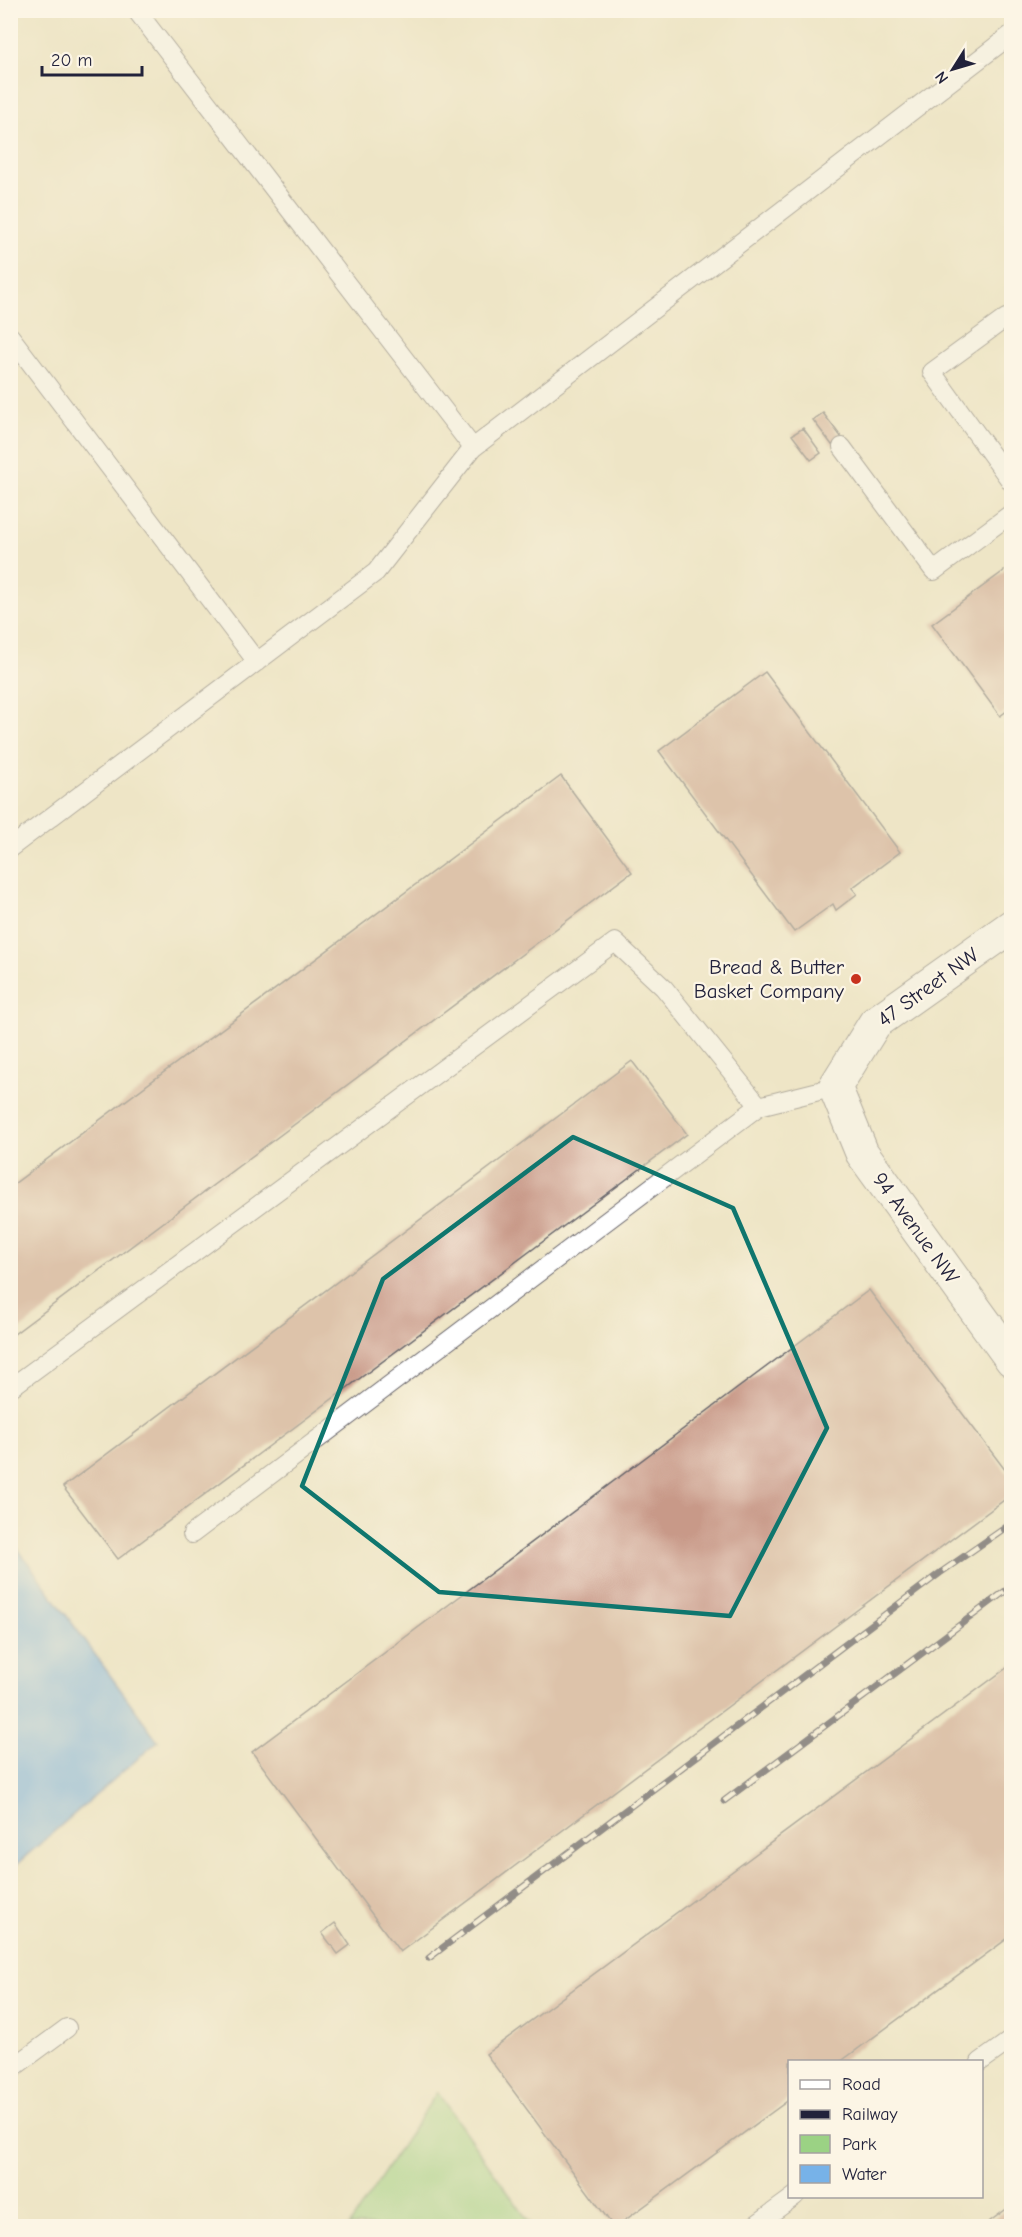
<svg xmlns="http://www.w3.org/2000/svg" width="1022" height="2237" font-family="'Comic Neue',sans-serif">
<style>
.green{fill:#9bd284;stroke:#5e7a60;stroke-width:1.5}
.water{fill:#77b2e8;stroke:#4c6a92;stroke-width:1.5}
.building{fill:#c89988}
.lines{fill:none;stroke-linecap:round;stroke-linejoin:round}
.lane-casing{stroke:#69666c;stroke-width:20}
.street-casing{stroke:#69666c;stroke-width:35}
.lane{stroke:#fff;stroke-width:18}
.street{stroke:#fff;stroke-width:33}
.rail-casing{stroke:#22223b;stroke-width:7}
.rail{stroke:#fcf5e5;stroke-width:4.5;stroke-dasharray:14;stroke-linecap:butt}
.marked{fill:none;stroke:#0f766e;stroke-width:4.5;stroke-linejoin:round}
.poi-dot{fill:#c8321e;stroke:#fcf5e5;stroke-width:2}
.labels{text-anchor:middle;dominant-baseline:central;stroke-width:4.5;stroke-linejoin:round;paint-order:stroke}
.poi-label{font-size:21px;fill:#22223b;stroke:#fcf5e5;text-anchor:end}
.street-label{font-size:21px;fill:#22223b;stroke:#fcf5e5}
</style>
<rect width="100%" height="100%" fill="#fcf5e5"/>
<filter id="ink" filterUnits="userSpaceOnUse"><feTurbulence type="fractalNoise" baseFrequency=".0167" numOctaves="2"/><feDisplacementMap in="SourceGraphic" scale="12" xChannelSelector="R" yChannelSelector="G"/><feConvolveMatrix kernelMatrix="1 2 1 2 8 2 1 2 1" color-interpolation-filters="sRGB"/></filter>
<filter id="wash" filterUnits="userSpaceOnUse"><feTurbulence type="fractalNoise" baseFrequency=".008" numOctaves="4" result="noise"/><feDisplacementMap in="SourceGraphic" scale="24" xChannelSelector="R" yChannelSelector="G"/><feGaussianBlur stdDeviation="1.35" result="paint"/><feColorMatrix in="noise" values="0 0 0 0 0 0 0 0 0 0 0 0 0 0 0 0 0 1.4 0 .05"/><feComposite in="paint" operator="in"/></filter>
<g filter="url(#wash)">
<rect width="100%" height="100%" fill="#eee5c6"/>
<path class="green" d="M437,2092L532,2226H349Z"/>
<path class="water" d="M10,1538L158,1741L11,1869H10Z"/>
<g id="blocks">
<path class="building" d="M823,413L842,438L832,445L813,420Z
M803,428L821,453L811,460L792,435Z
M1012,565V707L1000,716L932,624Z
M765,672L900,852L852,888L857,894L836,910L833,904L794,932L659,751Z
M561,776L632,872L10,1337V1187Z
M632,1061L687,1134L118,1559L63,1487Z
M869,1290L1012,1479V1494L400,1952L252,1752Z
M1012,1664V1935L840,2062H790V2099L617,2226H613L486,2054Z
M335,1923L350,1945L338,1954L322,1933Z
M1012,2205V2226H988L986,2224Z"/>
</g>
</g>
<g filter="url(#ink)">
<use href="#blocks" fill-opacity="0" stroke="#69666c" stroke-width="1.5"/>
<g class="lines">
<g class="lane-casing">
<path id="lane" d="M1012,325L1006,318L932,372L1012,483
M10,336L257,662
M842,447L934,571L1012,513
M473,448L1012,34
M10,848L376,572L473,448L136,10
M13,1386L615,942L664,988L759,1106L835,1087
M192,1534L759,1106
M980,2062L1012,2039
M10,2070L67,2028
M754,2226L795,2196"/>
</g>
<g class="street-casing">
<path id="street" d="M1012,926L875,1023L835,1087L862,1153L1012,1360"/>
</g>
<use href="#lane" class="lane"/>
<use href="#street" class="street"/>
<g class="rail-casing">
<path id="rail" d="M724,1801L1012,1586
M429,1958L940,1573L1012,1523"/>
</g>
<use href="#rail" class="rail"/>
</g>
</g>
<path d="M0 0H1022V2237H0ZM573,1137L733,1208L827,1428L730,1616L439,1592L302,1486L383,1279Z" fill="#eee5c6" fill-opacity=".55" fill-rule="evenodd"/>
<path class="marked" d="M573,1137L733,1208L827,1428L730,1616L439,1592L302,1486L383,1279Z"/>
<circle class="poi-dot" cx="856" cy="979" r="6"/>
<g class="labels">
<g class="poi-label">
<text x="844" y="967">Bread &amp; Butter<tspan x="844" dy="24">Basket Company</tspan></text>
</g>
<g class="street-label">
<text transform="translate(928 987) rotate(-36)">47 Street NW</text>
<text transform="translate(916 1228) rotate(54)">94 Avenue NW</text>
</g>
</g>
<rect width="1022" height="2237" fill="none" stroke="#fcf5e5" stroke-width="36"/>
<rect x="788" y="2060" width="195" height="138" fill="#fcf5e5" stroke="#a5a1a1" stroke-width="1.5"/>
<rect x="800" y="2080" width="30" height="9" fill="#ffffff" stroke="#a5a1a1" stroke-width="1.5"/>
<text x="842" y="2090" font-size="18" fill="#22223b">Road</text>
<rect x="800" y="2110" width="30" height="9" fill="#22223b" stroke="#a5a1a1" stroke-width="1.5"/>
<text x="842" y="2120" font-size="18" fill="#22223b">Railway</text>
<rect x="800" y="2135" width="30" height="18" fill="#9bd284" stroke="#a5a1a1" stroke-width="1.5"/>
<text x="842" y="2150" font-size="18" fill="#22223b">Park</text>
<rect x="800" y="2165" width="30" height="18" fill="#77b2e8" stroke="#a5a1a1" stroke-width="1.5"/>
<text x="842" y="2180" font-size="18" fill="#22223b">Water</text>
<g transform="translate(953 69) rotate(233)" stroke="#fcf5e5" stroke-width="4.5" paint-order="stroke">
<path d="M0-4.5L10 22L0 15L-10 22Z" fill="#22223b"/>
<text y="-9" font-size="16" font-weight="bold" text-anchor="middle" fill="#22223b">N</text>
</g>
<path d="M42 66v9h100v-9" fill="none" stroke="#22223b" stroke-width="3"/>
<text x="51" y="66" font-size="18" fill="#22223b" stroke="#fcf5e5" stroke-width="4.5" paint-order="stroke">20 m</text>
</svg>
